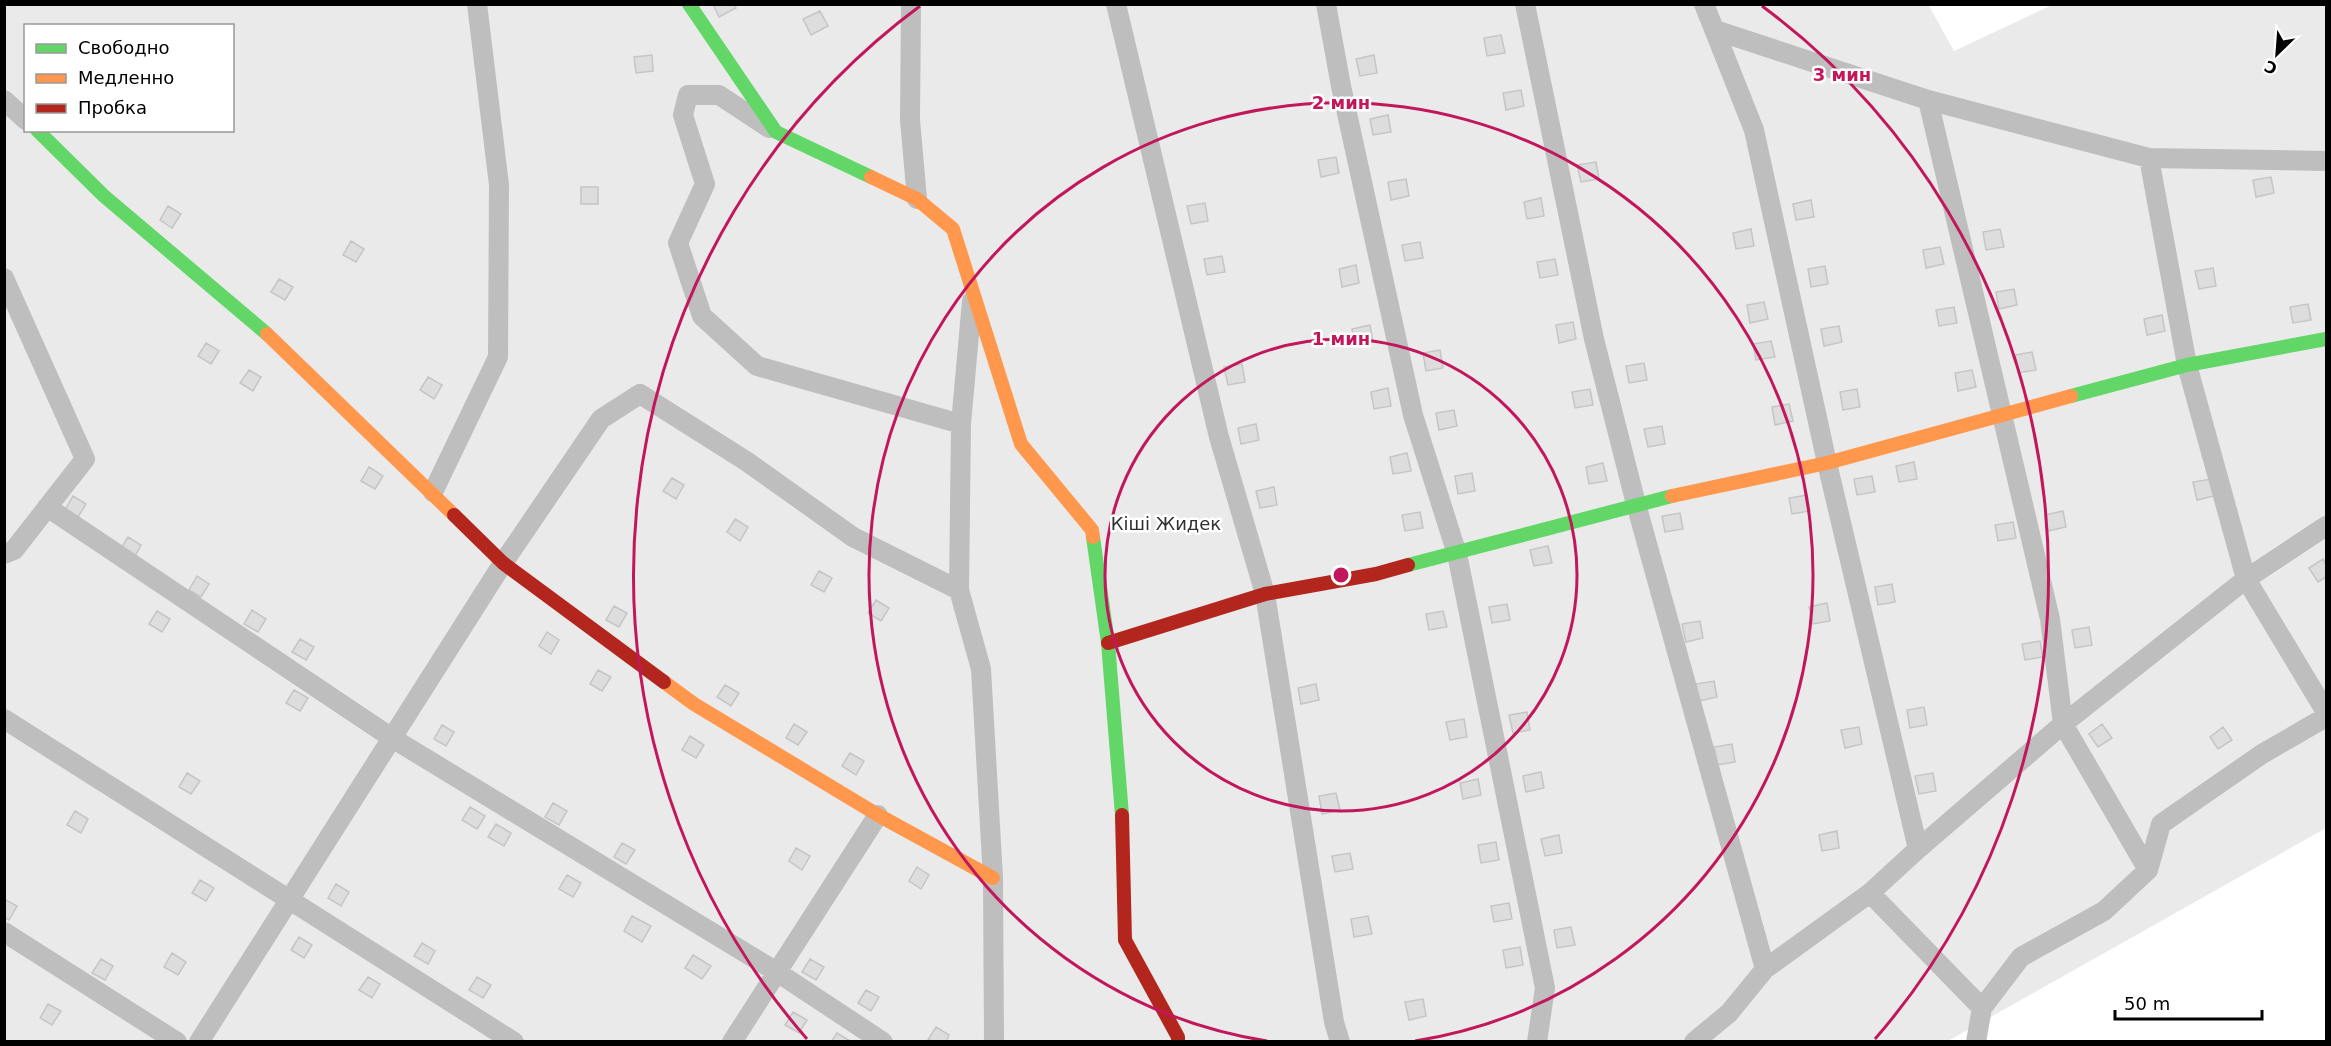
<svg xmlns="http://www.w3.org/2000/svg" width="2331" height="1046" font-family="'DejaVu Sans',sans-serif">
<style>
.green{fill:#eaeaea;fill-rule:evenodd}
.building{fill:#ddd;stroke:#c5c5c5;stroke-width:1.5}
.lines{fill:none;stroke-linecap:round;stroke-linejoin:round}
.street{stroke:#bebebe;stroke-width:20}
.fast{stroke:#63d668;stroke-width:14}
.slow{stroke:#ff974d;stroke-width:14}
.jam{stroke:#b3261e;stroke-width:14}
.ring{fill:none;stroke:#c2185b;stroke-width:3}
.labels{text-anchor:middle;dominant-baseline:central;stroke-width:5;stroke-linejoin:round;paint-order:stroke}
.park-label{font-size:18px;fill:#303030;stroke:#fff}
.centre{fill:#c2185b;stroke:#fff;stroke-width:3}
.ring-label{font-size:18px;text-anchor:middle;font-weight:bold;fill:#c2185b;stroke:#fff;stroke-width:5;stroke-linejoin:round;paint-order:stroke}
</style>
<rect width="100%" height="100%" fill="#fff"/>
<path class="green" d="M1928,4L1954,51L2052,5H2326V828L1948,1041L5,1042V5ZM26,26H232V130H26Z"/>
<path class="building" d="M713,4H734L736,8L719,17Z
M820,11L828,26L811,35L803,19Z
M1501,35L1505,53L1487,56L1484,38Z
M652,55L653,71L636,73L634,57Z
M1374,55L1377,73L1360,76L1356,59Z
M1521,90L1524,106L1506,110L1503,93Z
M1388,115L1391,132L1373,135L1370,119Z
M1336,157L1339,173L1321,177L1318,160Z
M1596,162L1599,179L1581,182L1577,165Z
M2271,177L2274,193L2256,197L2253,180Z
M1406,179L1409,196L1391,200L1388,182Z
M581,187H598V204H581Z
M1541,198L1544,216L1527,219L1524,202Z
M1811,200L1814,217L1796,220L1793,204Z
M1205,203L1208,221L1191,224L1187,206Z
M168,206L181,214L172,228L160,220Z
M1751,229L1754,246L1736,249L1733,233Z
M2000,229L2004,247L1986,250L1983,232Z
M351,241L364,249L356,262L343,255Z
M1420,242L1423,258L1405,261L1402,245Z
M1940,247L1944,264L1926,268L1923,250Z
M1222,256L1225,272L1207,275L1204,259Z
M1555,259L1558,275L1540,278L1537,262Z
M1356,265L1359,283L1342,287L1339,269Z
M1825,266L1828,284L1811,287L1808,269Z
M2213,268L2216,286L2199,289L2195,271Z
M279,279L293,287L285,300L271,292Z
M2014,289L2017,305L1999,309L1996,292Z
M1764,302L1768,319L1750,323L1747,305Z
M2308,304L2311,320L2293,323L2290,307Z
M1954,307L1957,323L1939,326L1936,310Z
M2162,315L2165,331L2147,335L2144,319Z
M1573,322L1576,339L1559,343L1556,325Z
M1370,325L1373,342L1355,345L1352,329Z
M1839,326L1842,342L1824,346L1821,329Z
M1771,341L1775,357L1756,360L1753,344Z
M206,343L219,351L211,364L198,356Z
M1440,350L1443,368L1426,371L1423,353Z
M2032,352L2036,370L2018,373L2015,355Z
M1644,363L1647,380L1629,383L1626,366Z
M1242,364L1245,382L1228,385L1224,367Z
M249,370L261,377L253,391L240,383Z
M1972,370L1976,387L1958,391L1955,373Z
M428,377L442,385L434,399L420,390Z
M1388,388L1391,406L1374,409L1371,392Z
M1590,389L1593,405L1575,408L1572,392Z
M1857,389L1860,407L1843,410L1840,392Z
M1789,404L1793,421L1775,425L1772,407Z
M1454,410L1457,426L1439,430L1436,413Z
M1256,424L1259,440L1241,444L1238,428Z
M1662,426L1665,444L1648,447L1644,429Z
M1407,453L1411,471L1393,474L1390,457Z
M1914,462L1917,479L1899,482L1896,466Z
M1603,463L1607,481L1589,484L1586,467Z
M369,467L383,476L375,489L361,481Z
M1472,473L1475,491L1458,494L1455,476Z
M1872,476L1875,492L1857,495L1854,479Z
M672,478L684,485L676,499L663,491Z
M2211,479L2214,496L2197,500L2193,482Z
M1274,487L1277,505L1260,508L1256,491Z
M1807,495L1810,511L1792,514L1789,498Z
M73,496L86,504L78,517L65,510Z
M2063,511L2066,527L2048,531L2045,515Z
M1420,512L1423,528L1405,531L1402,515Z
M1680,513L1683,529L1665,532L1662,516Z
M735,519L748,527L740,541L727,532Z
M2013,522L2016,538L1998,541L1995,525Z
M128,537L141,545L134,558L120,550Z
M1548,546L1552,563L1534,566L1530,550Z
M2323,559L2326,565V577L2318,582L2309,568Z
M819,571L832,578L824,592L811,585Z
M197,576L209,584L201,597L189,590Z
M1892,584L1895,602L1878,605L1875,587Z
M876,600L889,608L881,621L868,613Z
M1827,603L1830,621L1813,624L1809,607Z
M1507,604L1510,620L1492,623L1489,607Z
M614,606L627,613L619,627L606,620Z
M252,610L266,619L258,632L244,624Z
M157,611L170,619L162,632L149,624Z
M1443,611L1447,627L1429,630L1426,614Z
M1700,621L1703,638L1686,642L1682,624Z
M2089,627L2092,645L2075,648L2072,630Z
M547,632L559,640L551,654L539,646Z
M300,639L314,647L306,660L292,652Z
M2040,641L2043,657L2025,660L2022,644Z
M598,670L611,677L602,691L590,684Z
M1714,681L1717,697L1699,701L1696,684Z
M1316,684L1319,700L1301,704L1298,688Z
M725,685L739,693L731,706L717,697Z
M294,690L308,698L300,711L286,703Z
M1924,707L1927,725L1910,728L1907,710Z
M1527,712L1530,730L1513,733L1509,715Z
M1464,719L1467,737L1450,740L1446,722Z
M794,724L807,732L798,745L786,738Z
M2102,724L2112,738L2098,747L2089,734Z
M442,725L454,732L446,746L434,739Z
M1859,727L1862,744L1845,748L1841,730Z
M2223,727L2232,740L2218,749L2210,737Z
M690,736L704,745L696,758L682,750Z
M1732,744L1735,762L1718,765L1714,747Z
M850,753L864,761L856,775L842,766Z
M1541,772L1544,788L1526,792L1523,776Z
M187,773L200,781L191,794L179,787Z
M1933,773L1936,791L1919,794L1915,776Z
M1478,779L1481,795L1463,799L1460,783Z
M1336,793L1340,810L1322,814L1319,796Z
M553,803L567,811L559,825L545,817Z
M470,807L485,816L477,829L462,820Z
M75,811L88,819L81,833L67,825Z
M496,824L511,833L504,846L488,837Z
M1837,831L1839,848L1822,851L1819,835Z
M1559,835L1562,853L1545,856L1541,839Z
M1496,842L1499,860L1481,863L1478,845Z
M622,843L635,850L626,864L614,857Z
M796,848L810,856L802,870L789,861Z
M1350,853L1353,869L1335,872L1332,856Z
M917,867L929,875L921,889L909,881Z
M567,875L581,883L573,897L559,889Z
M200,880L214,888L206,901L192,893Z
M336,884L349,892L341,906L328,898Z
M4,899L17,906L9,920L4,917Z
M1509,903L1512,919L1494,922L1491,906Z
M632,916L651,926L642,942L624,931Z
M1368,916L1372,934L1354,937L1351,919Z
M1571,927L1575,945L1557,948L1554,930Z
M299,937L312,945L304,958L291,950Z
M422,943L435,951L428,964L414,956Z
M1520,947L1523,965L1506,968L1503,950Z
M172,953L186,962L178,975L164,967Z
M693,955L711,966L702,979L685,968Z
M101,959L113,966L105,980L92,973Z
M810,959L824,967L816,980L802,972Z
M368,977L380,984L372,998L359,990Z
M477,977L491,985L483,998L469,990Z
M866,990L879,997L871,1011L858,1003Z
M1423,999L1426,1016L1409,1020L1405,1002Z
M48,1004L61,1011L52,1025L40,1018Z
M793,1012L807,1020L799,1033L785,1025Z
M936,1027L949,1035L946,1042L928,1040Z
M837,1033L850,1041V1042H831Z"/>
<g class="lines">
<path class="street" d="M911,4L910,120L917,199
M1116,4L1219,437L1265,594L1334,1022L1340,1042
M1326,4L1341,86L1413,415L1457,554L1545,988L1537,1042
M1525,4L1594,339L1636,504L1765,969
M1715,30L1928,100L2149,158L2326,161
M4,100L26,120
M1928,100L2050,619L2063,724L2148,870
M769,128L719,95H688L683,115L705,184L678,243L702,316L757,366L961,424
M2149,158L2187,365L2246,579L2326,712
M4,278L85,459L14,550L4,554
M972,301L961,424L959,590L981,669L993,878L994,1042
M433,492L498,357L499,185L477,4
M47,507L392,738L777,972L883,1042
M4,719L514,1042
M1918,849L2063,724L2246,579L2326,526
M1870,893L1982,1008
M4,932L177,1042
M199,1042L503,563L601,419L640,394L746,461L853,537L959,590
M732,1042L878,815
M1694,1042L1729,1013L1765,969L1870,893L1918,849L1827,463L1754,130L1704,4
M1976,1042L1982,1008L2021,957L2104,911L2148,870L2161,824L2262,754L2326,717"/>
<path class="fast" d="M689,4L776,132L871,177
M37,130L104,196L267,334
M2071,396L2187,365L2326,339
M1093,537L1108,643L1122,815
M1408,565L1672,496"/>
<path class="slow" d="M871,177L917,199L953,229L1021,444L1092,530L1093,537
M267,334L454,515
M1672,496L1827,463L2071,396
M664,682L694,704L878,815L993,878"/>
<path class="jam" d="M454,515L503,563L664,682
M1108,643L1265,594L1376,574L1408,565
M1122,815L1125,940L1178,1037V1042"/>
</g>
<g class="ring">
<circle cx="1341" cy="575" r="236"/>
<path d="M1267 1041A472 472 0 1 1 1415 1041"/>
<path d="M807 1039A708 708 0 0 1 920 6M1762 6A708 708 0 0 1 1875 1039"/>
</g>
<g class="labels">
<g class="park-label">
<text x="1166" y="523">Кіші Жидек</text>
</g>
</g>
<circle cx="1341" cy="575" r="9" class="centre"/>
<g class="ring-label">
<text x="1842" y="81">3 мин</text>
<text x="1341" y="109">2 мин</text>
<text x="1341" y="345">1 мин</text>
</g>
<rect width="2331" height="1046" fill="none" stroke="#000000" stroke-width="12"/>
<rect x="24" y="24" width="210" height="108" fill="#ffffff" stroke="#999999" stroke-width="1.5"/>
<rect x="36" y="44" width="30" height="9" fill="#63d668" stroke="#999999" stroke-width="1.5"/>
<text x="78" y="54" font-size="18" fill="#000000">Свободно</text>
<rect x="36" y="74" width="30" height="9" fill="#ff974d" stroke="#999999" stroke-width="1.5"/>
<text x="78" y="84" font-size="18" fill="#000000">Медленно</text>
<rect x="36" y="104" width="30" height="9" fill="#b3261e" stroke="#999999" stroke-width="1.5"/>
<text x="78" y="114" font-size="18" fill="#000000">Пробка</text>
<g transform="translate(2277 54) rotate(205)" stroke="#ffffff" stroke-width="4.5" paint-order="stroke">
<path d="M0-4.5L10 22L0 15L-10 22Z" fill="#000000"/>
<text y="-9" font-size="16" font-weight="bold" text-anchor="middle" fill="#000000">С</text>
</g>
<path d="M2115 1010v9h147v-9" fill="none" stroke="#000000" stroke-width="3"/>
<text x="2124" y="1010" font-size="18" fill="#000000" stroke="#ffffff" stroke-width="4.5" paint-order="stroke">50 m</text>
</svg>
